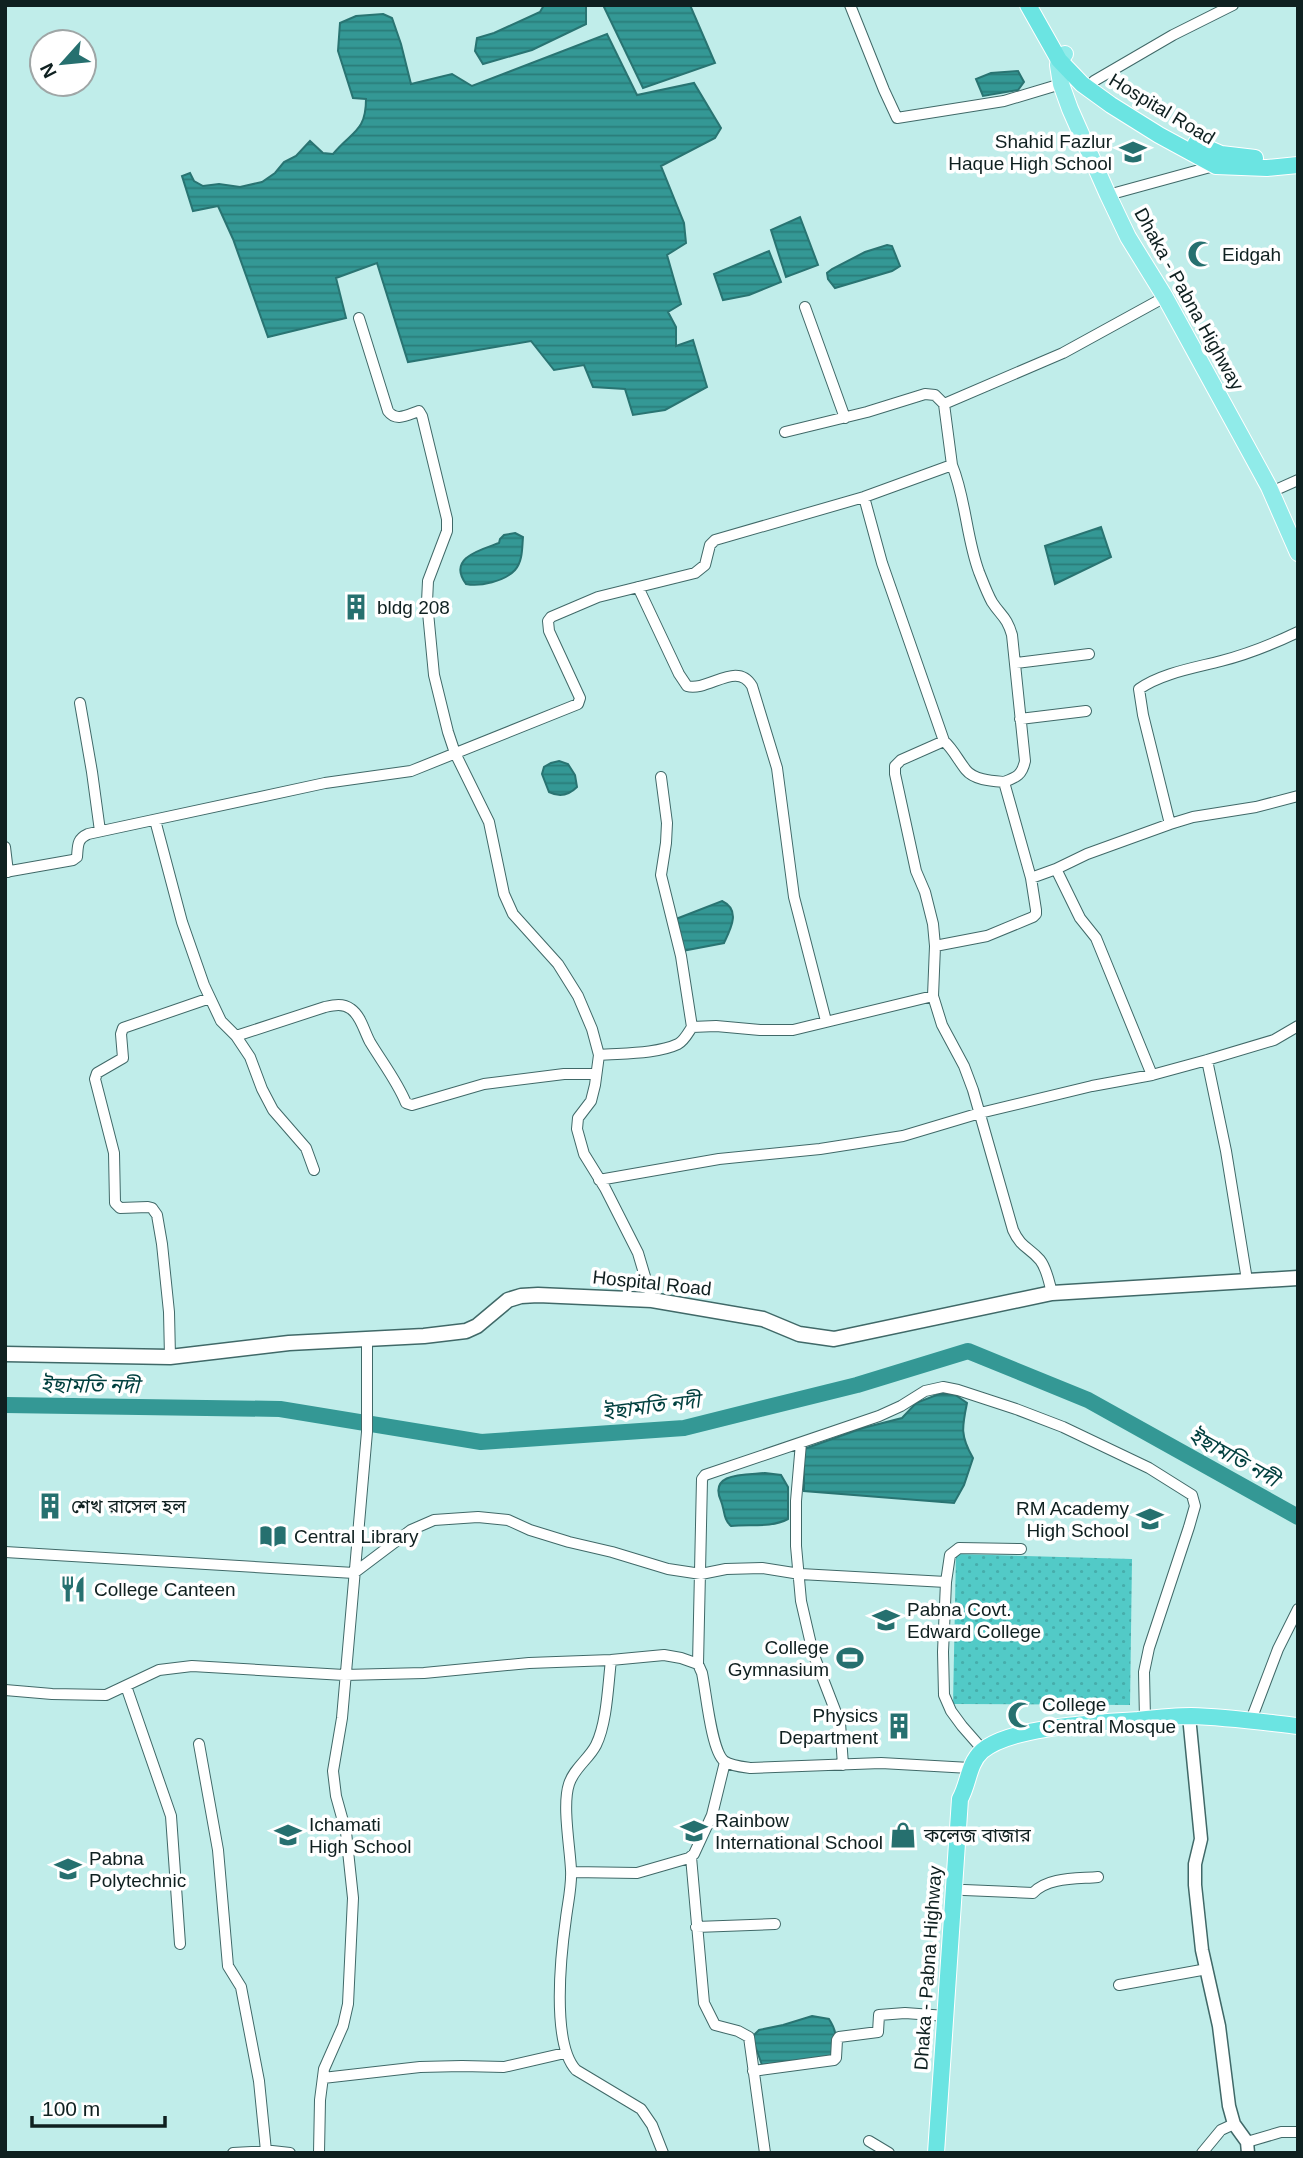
<svg xmlns="http://www.w3.org/2000/svg" width="1303" height="2158" font-family="Helvetica,'Noto Sans Bengali',sans-serif">
<style>
.park{fill:url(#park-dots)}
.water{fill:url(#water-rules);stroke:#297472;stroke-width:2}
.lines{fill:none;stroke-linecap:round;stroke-linejoin:round}
.river{stroke:#349895;stroke-width:16}
.minor-casing{stroke:#406968;stroke-width:12}
.tertiary-casing{stroke:#406968;stroke-width:15}
.secondary-casing{stroke:#406968;stroke-width:17}
.primary-casing{stroke:#fff;stroke-width:18}
.trunk-casing{stroke:#fff;stroke-width:18}
.minor{stroke:#fff;stroke-width:10}
.tertiary{stroke:#fff;stroke-width:12}
.secondary{stroke:#fff;stroke-width:14}
.primary{stroke:#90ebe9;stroke-width:16}
.trunk{stroke:#6be4e2;stroke-width:16}
.labels{text-anchor:middle;dominant-baseline:central;stroke-width:7;stroke-linejoin:round;paint-order:stroke}
.street-label{font-size:19px;fill:#0f2020;stroke:#fff}
.poi-label{font-size:19px;fill:#0f2020;stroke:#fff;text-anchor:start}
.water-label{font-size:21px;font-style:italic;fill:#003f3e;stroke:#fff}
</style>
<defs>
<pattern id="park-dots" width="8" height="8" patternUnits="userSpaceOnUse" patternTransform="scale(1.75)"><rect width="8" height="8" fill="#52cac7"/><path d="M2 2h.1M6 6h.1" fill="none" stroke="#46adab" stroke-width="1.8" stroke-linecap="round"/></pattern>
<pattern id="water-rules" width="6" height="5" patternUnits="userSpaceOnUse" patternTransform="scale(1.75)"><rect width="6" height="5" fill="#349895"/><path d="M0 2.5h6" fill="none" stroke="#2a7c79"/></pattern>
</defs>
<rect width="100%" height="100%" fill="#c0edea"/>
<path class="park" d="M956,1554L1132,1559L1130,1705L953,1704Z"/>
<path class="water" d="M544,5H586V24L532,50L483,64L475,51L477,38L494,33L540,12Z
M603,5H690L715,63L643,88Z
M383,14L392,18L401,44L411,84L452,74L472,86L607,34L637,95L694,83L721,128L715,138L661,166L684,223L686,243L667,255L681,304L668,312L676,327V346L693,340L707,387L665,410L633,415L625,389L593,387L584,365L554,370L531,341L408,362L377,263L336,278L346,318L268,337L233,239L218,206L193,211L182,176L190,173L194,181L203,186L219,184L240,187L262,182L275,173L284,162L296,156L310,141L323,153L333,154C352,131 366,132 366,99L353,98L338,51L340,23L356,16Z
M1018,71L1024,82L1018,90L983,96L976,79L991,73Z
M800,217L818,265L786,277L771,230Z
M887,245L892,246L900,266L892,271L835,288L828,279L827,273L832,269L865,252Z
M769,251L781,282L749,295L723,300L714,274Z
M1101,527L1111,557L1055,584L1045,546Z
M515,533L523,537C522,547 523,561 515,570C505,581 480,587 466,584C447,558 480,550 499,543L500,539L504,535Z
M559,761L568,764L575,775L577,787C569,795 559,797 549,792L542,774L544,767L551,763Z
M722,901C741,910 731,928 724,943L682,951L676,919Z
M939,1394H954L967,1403C962,1427 960,1436 973,1458L964,1485L954,1503L804,1491V1449L863,1428L902,1418L916,1403Z
M765,1473L781,1475L788,1487V1519C771,1528 750,1524 731,1526C723,1519 725,1511 721,1501C708,1472 746,1475 765,1473Z
M812,2016L829,2019C837,2031 838,2042 833,2056L762,2065L752,2037L759,2030L783,2025Z"/>
<g class="lines">
<path class="river" d="M5,1405L280,1409L481,1442L684,1428L857,1385L968,1351L1088,1400L1298,1517"/>
<g class="minor-casing">
<path id="minor" d="M850,5L884,90L897,118L1004,101L1061,84
M1094,81L1173,35L1233,5
M1108,195L1214,166
M805,307L845,418
M359,318L388,411C396,422 407,415 419,411L422,416L447,519V531L428,581L427,602L434,675L448,732L455,753L489,822L504,894L513,914L558,964L578,996L592,1029L599,1055L595,1085L591,1101L578,1118L577,1129L584,1154L605,1188L638,1253L652,1300
M785,432L867,412L925,394L935,395L944,404
M952,465C966,499 966,537 979,572C983,582 987,593 992,602C1001,616 1007,617 1012,635L1025,761C1022,775 1017,777 1004,782
M1271,492L1298,480
M864,497L882,563L944,741C953,749 958,760 966,770C974,780 992,781 1004,782L1031,878L1056,869L1080,918L1096,938L1152,1075
M638,587L679,674L687,686C708,692 737,660 752,686L777,768L794,897L826,1021
M1016,663L1089,654
M80,703L92,772L100,831
M1020,719L1086,711
M944,741L901,760L895,766V774L916,871L925,892L933,924L935,946L933,996L942,1025L964,1066L973,1090L1013,1230C1021,1248 1029,1247 1040,1260C1047,1269 1049,1282 1052,1293
M661,777L667,823L666,843L661,875L681,956L692,1027
M155,820L182,922L204,985L221,1021L236,1036L250,1057L262,1089L273,1110L306,1148L314,1170
M1170,824L1143,715L1139,689C1162,673 1194,668 1221,661C1248,654 1273,644 1298,632
M5,847L8,872
M1056,869L1087,854L1170,824L1193,817L1256,807L1298,796
M5,872L73,860L77,857C78,845 77,839 88,834L325,783L411,771L578,704L580,698L549,631L548,621L551,617L598,597L695,573L705,565L710,545L715,540L864,497L952,465L944,404L1063,353L1165,297
M935,946L987,936L1033,917L1036,914V910L1031,878
M236,1036L325,1007C334,1005 343,1003 351,1009C361,1016 364,1031 370,1042C382,1062 397,1081 406,1103L412,1105L484,1084L564,1074H596
M599,1055C622,1053 657,1054 678,1044C684,1041 688,1033 692,1027L716,1026L760,1030H793L933,996
M1207,1060L1226,1151L1247,1280
M599,1180L719,1159L820,1149L903,1136L980,1113L1092,1086L1152,1075L1207,1060L1274,1040L1298,1026
M170,1357L169,1312L162,1244L157,1215L152,1208L148,1207L120,1208L115,1203L114,1153L95,1079L97,1073L123,1058L121,1034L123,1028L210,998
M801,1443L796,1501V1546L801,1601L813,1653L840,1723L843,1765
M5,1552L354,1573L411,1530L434,1520L478,1517L508,1520L530,1530L569,1542L612,1552L668,1569L701,1574L726,1569L762,1568L800,1574L946,1582L950,1555L959,1548L1021,1549
M946,1582L943,1652L944,1695L951,1711L962,1726L983,1750
M611,1660C608,1685 607,1723 596,1745C589,1759 574,1768 569,1784C562,1805 570,1847 571,1870C572,1885 568,1902 566,1918C561,1953 551,2043 576,2070L641,2109L652,2125L663,2153
M698,1664L702,1479L705,1475L879,1416L901,1406L925,1391L943,1387L958,1390L1016,1409L1063,1427L1149,1468L1192,1495L1195,1506L1189,1527L1149,1648L1144,1672L1145,1719
M126,1686L171,1816L180,1944
M5,1690L52,1694L106,1695L159,1670L192,1666L344,1675L424,1673L529,1663L611,1660L664,1655L681,1658L698,1664L702,1673C706,1691 711,1750 724,1761C731,1766 743,1767 751,1768L881,1763L970,1768
M1251,1720L1278,1649L1298,1609
M199,1744L218,1850L228,1966L241,1987L259,2081L266,2151
M691,1857L704,2003L715,2025L738,2031L749,2037L765,2153
M572,1872L637,1873L689,1858L694,1854L712,1815L725,1762
M964,1890L1033,1893C1048,1877 1077,1879 1098,1877
M696,1927L775,1924
M1119,1985L1207,1969
M753,2071L834,2060L836,2058L837,2040L839,2037L878,2032L879,2015L905,2013L946,2016
M323,2078L420,2067L462,2066L504,2067L565,2053
M869,2141L889,2153
M1247,2142L1281,2132H1298
M233,2153L272,2151L290,2153
M319,2153L320,2100L324,2069L343,2026L348,2004L353,1898L346,1832L336,1796L333,1771L342,1718L367,1432V1340
M1202,2153L1221,2130L1234,2124"/>
</g>
<g class="tertiary-casing">
<path id="tertiary" d="M1189,1716L1201,1839L1195,1864V1885L1202,1950L1219,2026L1229,2106L1234,2124L1247,2142L1248,2153"/>
</g>
<g class="secondary-casing">
<path id="secondary" d="M5,1354L170,1357L289,1343L424,1336L466,1331L477,1326L508,1300L521,1296L538,1295L652,1300L763,1319L799,1334L834,1339L1052,1293L1298,1278"/>
</g>
<g class="primary-casing">
<path id="primary" d="M1065,54L1059,60L1058,65L1061,84L1070,109L1108,195L1128,237L1165,297L1269,487L1298,553"/>
</g>
<g class="trunk-casing">
<path id="trunk" d="M1028,5L1059,60L1082,84L1111,105L1159,135L1216,166L1267,168L1298,165
M1196,143L1221,154L1255,158
M936,2153L960,1799C969,1783 968,1764 982,1751C1011,1726 1099,1723 1138,1720C1156,1718 1174,1716 1191,1716C1227,1717 1262,1722 1298,1726"/>
</g>
<use href="#minor" class="minor"/>
<use href="#tertiary" class="tertiary"/>
<use href="#secondary" class="secondary"/>
<use href="#primary" class="primary"/>
<use href="#trunk" class="trunk"/>
</g>
<defs>
<g id="school-bare" transform="scale(2.1)"><path d="M0-5L7-2L0 1L-7-2ZM-4 1L0 2.5L4 1V4Q0 6-4 4Z" fill="#26706f" stroke="#fff" stroke-width="2.5" paint-order="stroke"/></g>
<g id="mosque-bare" transform="scale(2.1)"><path d="M3.5-4.9A6 6 0 1 0 3.5 4.9A5 5 0 1 1 3.5-4.9Z" fill="#26706f" stroke="#fff" stroke-width="2.5" paint-order="stroke"/></g>
<g id="building-bare" transform="scale(2.1)"><path d="M-4-6H4V6H1V3H-1V6H-4ZM-2.5-4.3h1.7v1.8h-1.7ZM.8-4.3h1.7v1.8H.8ZM-2.5-1h1.7V.8h-1.7ZM.8-1h1.7V.8H.8Z" fill="#26706f" stroke="#fff" stroke-width="2.5" paint-order="stroke"/></g>
<g id="library-bare" transform="scale(2.1)"><path d="M-6-4Q-3-5.5-.7-3.5V5Q-3 3-6 4ZM6-4Q3-5.5 .7-3.5V5Q3 3 6 4Z" fill="#26706f" stroke="#fff" stroke-width="2.5" paint-order="stroke"/></g>
<g id="restaurant-bare" transform="scale(2.1)"><path d="M-5-6h1v4h1v-4h1v4h1v-4h1v5L-1.5 .5V6h-2V.5L-5-1ZM5-6V6H3V1.5H1.5Q1.5-4 5-6Z" fill="#26706f" stroke="#fff" stroke-width="2.5" paint-order="stroke"/></g>
<g id="university-bare" transform="scale(2.1)"><path d="M0-5L7-2L0 1L-7-2ZM-4 1L0 2.5L4 1V4Q0 6-4 4Z" fill="#26706f" stroke="#fff" stroke-width="2.5" paint-order="stroke"/></g>
<g id="stadium-bare" transform="scale(2.1)"><path d="M0-5a6.5 5 0 1 0 0 10a6.5 5 0 1 0 0-10ZM-3.5-1.8h7v3.6h-7Z" fill="#26706f" stroke="#fff" stroke-width="2.5" paint-order="stroke"/></g>
<g id="shop-bare" transform="scale(2.1)"><path d="M-5-2.5h2.3a2.7 3.5 0 0 1 5.4 0H5L5.5 6h-11ZM-1.5-2.5h3a1.5 2.3 0 0 0-3 0Z" fill="#26706f" stroke="#fff" stroke-width="2.5" paint-order="stroke"/></g>
</defs>
<g fill-rule="evenodd">
<use href="#school-bare" x="1133" y="152"/>
<use href="#mosque-bare" x="1201" y="254"/>
<use href="#building-bare" x="356" y="607"/>
<use href="#building-bare" x="50" y="1506"/>
<use href="#school-bare" x="1150" y="1519"/>
<use href="#library-bare" x="273" y="1536"/>
<use href="#restaurant-bare" x="73" y="1589"/>
<use href="#university-bare" x="886" y="1620"/>
<use href="#stadium-bare" x="850" y="1658"/>
<use href="#mosque-bare" x="1021" y="1715"/>
<use href="#building-bare" x="899" y="1726"/>
<use href="#school-bare" x="694" y="1831"/>
<use href="#school-bare" x="288" y="1835"/>
<use href="#shop-bare" x="903" y="1835"/>
<use href="#university-bare" x="68" y="1869"/>
</g>
<g class="labels">
<g class="street-label">
<text transform="translate(1162 109) rotate(31)">Hospital Road</text>
<text transform="translate(1189 299) rotate(61)">Dhaka - Pabna Highway</text>
<text transform="translate(652 1283) rotate(6)">Hospital Road</text>
<text transform="translate(928 1968) rotate(-86)">Dhaka - Pabna Highway</text>
</g>
<g class="poi-label">
<text x="1112" y="141" text-anchor="end">Shahid Fazlur<tspan x="1112" dy="22">Haque High School</tspan></text>
<text x="1222" y="254">Eidgah</text>
<text x="377" y="607">bldg 208</text>
<text x="71" y="1506">শেখ রাসেল হল</text>
<text x="1129" y="1508" text-anchor="end">RM Academy<tspan x="1129" dy="22">High School</tspan></text>
<text x="294" y="1536">Central Library</text>
<text x="94" y="1589">College Canteen</text>
<text x="907" y="1609">Pabna Covt.<tspan x="907" dy="22">Edward College</tspan></text>
<text x="829" y="1647" text-anchor="end">College<tspan x="829" dy="22">Gymnasium</tspan></text>
<text x="1042" y="1704">College<tspan x="1042" dy="22">Central Mosque</tspan></text>
<text x="878" y="1715" text-anchor="end">Physics<tspan x="878" dy="22">Department</tspan></text>
<text x="715" y="1820">Rainbow<tspan x="715" dy="22">International School</tspan></text>
<text x="309" y="1824">Ichamati<tspan x="309" dy="22">High School</tspan></text>
<text x="924" y="1835">কলেজ বাজার</text>
<text x="89" y="1858">Pabna<tspan x="89" dy="22">Polytechnic</tspan></text>
</g>
<g class="water-label">
<text transform="translate(90 1385) rotate(1)">ইছামতি নদী</text>
<text transform="translate(651 1406) rotate(-7)">ইছামতি নদী</text>
<text transform="translate(1234 1457) rotate(29)">ইছামতি নদী</text>
</g>
</g>
<rect width="1303" height="2158" fill="none" stroke="#0f2020" stroke-width="14"/>
<g transform="translate(63 63) rotate(243)"><circle r="33" fill="#ffffff" stroke="#9fa6a6" stroke-width="2"/>
<path d="M0-5L12 26L0 18L-12 26Z" fill="#26706f"/>
<text y="-10" font-size="19" font-weight="bold" text-anchor="middle" fill="#0f2020">N</text>
</g>
<path d="M32 2116v10h133v-10" fill="none" stroke="#0f2020" stroke-width="3.5"/>
<text x="42" y="2116" font-size="21" fill="#0f2020" stroke="#ffffff" stroke-width="5" paint-order="stroke">100 m</text>
</svg>
